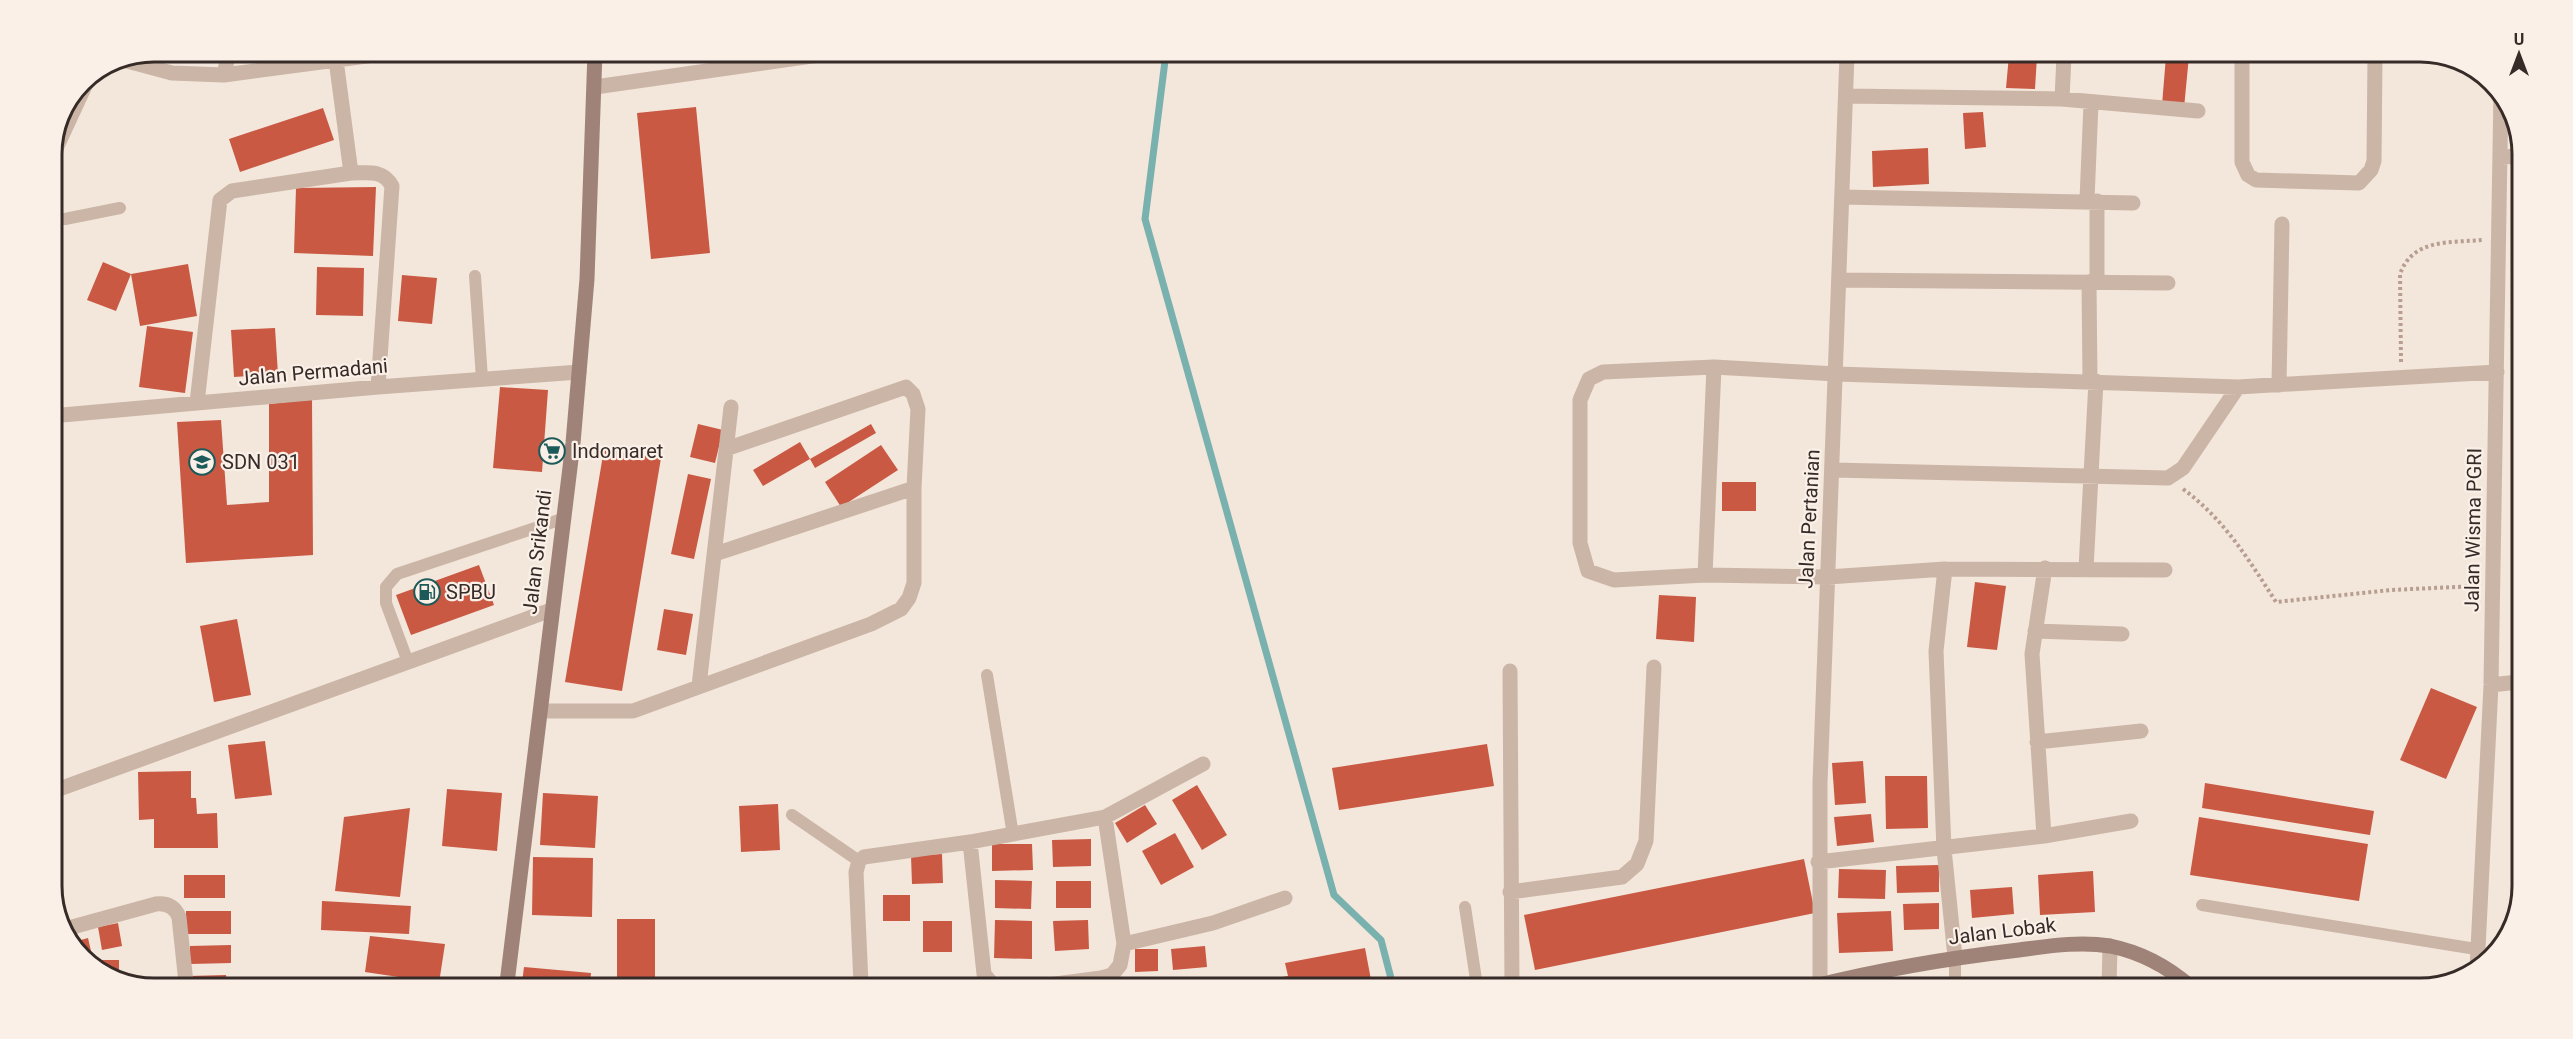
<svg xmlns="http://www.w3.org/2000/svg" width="2573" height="1039" font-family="Roboto,sans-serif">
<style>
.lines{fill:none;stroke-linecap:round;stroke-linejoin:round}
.stream{stroke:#79b1ae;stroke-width:7}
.building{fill:#c95943}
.path{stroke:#b79e91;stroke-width:4;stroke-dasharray:3 3;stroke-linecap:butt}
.service{stroke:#cbb5a7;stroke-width:12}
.minor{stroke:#cbb5a7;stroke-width:15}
.secondary{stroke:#9f8378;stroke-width:15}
.labels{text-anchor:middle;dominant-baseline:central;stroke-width:4.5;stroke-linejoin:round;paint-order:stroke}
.street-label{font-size:20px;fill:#372b28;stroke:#faf0e8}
.poi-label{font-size:20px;fill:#372b28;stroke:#faf0e8;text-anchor:start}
.rim{fill:none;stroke:#372b28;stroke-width:3}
</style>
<rect width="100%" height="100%" fill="#f3e6db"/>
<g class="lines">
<path class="stream" d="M1166,53L1145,219L1334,895L1381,940L1393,986"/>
</g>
<path class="building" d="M2009,55L2037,56L2035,89L2006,88Z
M2166,56H2189L2184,108L2162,105Z
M696,107L710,253L651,259L637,113Z
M323,108L334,140L240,172L229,139Z
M1983,112L1986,147L1965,149L1963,113Z
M1928,148L1929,184L1873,187L1872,151Z
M376,187L373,256L294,253L296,188Z
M103,262L131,274L116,311L87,300Z
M188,264L197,316L140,326L131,274Z
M317,267L364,268L363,316L316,315Z
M402,275L437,278L432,324L398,321Z
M147,326L193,332L185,393L139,387Z
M275,328L278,374L234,377L231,330Z
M500,387L548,390L542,472L493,468Z
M312,399L313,555L186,563L177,422L221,420L227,505L269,502V404Z
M698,424L723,430L715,463L690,457Z
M871,424L876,433L815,468L810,459Z
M800,442L810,459L763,486L753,470Z
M881,445L898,470L841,507L825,482Z
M604,449L661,458L622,691L565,682Z
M688,474L711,479L694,559L671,554Z
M1722,482H1756V511H1722Z
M479,565L494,605L411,635L396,595Z
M1975,582L2006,586L1997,650L1967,647Z
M1659,595L1696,597L1694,642L1656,639Z
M664,609L693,614L686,655L657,650Z
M237,619L251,695L214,702L200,626Z
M2431,688L2477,707L2446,779L2400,760Z
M265,741L272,795L235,799L228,745Z
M1487,744L1494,786L1339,810L1332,768Z
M1863,761L1866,803L1835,805L1832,763Z
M191,771V798H196L197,814L217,813L218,848H154V819L139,820L138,772Z
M1885,776H1927L1928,828L1886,829Z
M2205,783L2374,811L2370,835L2202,808Z
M1197,785L1227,835L1202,850L1172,800Z
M447,789L502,793L497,851L442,846Z
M543,793L598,796L595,848L540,845Z
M778,804L780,850L741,852L739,806Z
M1145,805L1157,824L1127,843L1115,823Z
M410,808L400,897L335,891L344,817Z
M1871,814L1874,842L1837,846L1834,817Z
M2199,817L2368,844L2359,901L2190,875Z
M1175,833L1194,867L1161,885L1142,851Z
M1091,839V866L1053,867L1052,840Z
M992,844H1032L1033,870L992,871Z
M942,854L943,883L912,884L911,856Z
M533,857L593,858L592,917L532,915Z
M1804,859L1815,913L1535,970L1524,915Z
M1939,865V892L1897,893L1896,866Z
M1839,869L1886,870L1885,899L1838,898Z
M2093,871L2095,912L2040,915L2038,875Z
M184,875H225V898H184Z
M995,880L1032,881L1031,909L995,908Z
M1056,881H1091V908H1056Z
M2012,887L2014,914L1972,918L1970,890Z
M883,895H910V921H883Z
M322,901L411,906L409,934L321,930Z
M1939,903V929L1904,930L1903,904Z
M186,911H231V934H186Z
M1891,911L1893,951L1839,953L1837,913Z
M617,919H655V984H617Z
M995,920L1032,921V959L994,958Z
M1088,920L1089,949L1055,951L1053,921Z
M923,921H952V952H923Z
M118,923L122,946L102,950L98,927Z
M370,936L445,944L439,983L365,972Z
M88,938L94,964L72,948L70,943Z
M231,945V963L190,964V946Z
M1205,946L1207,967L1173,970L1171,949Z
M1365,948L1372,985H1232L1288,976L1285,963Z
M1135,949H1158V971L1135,972Z
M98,960H119V981L98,967Z
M524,967L591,973L590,984L522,983Z
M226,975L227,983H189V976Z
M367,977L405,982V983H366Z
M1208,980V985H1179V982Z"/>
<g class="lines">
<path class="path" d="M2401,362L2400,274C2413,238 2450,243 2482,240
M2183,489C2224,519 2249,560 2276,602L2391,590L2477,586"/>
<path class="service" d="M51,219H65L120,208
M475,276L482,379
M408,662L386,603V587L397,574L562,519
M987,675L1013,835
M792,815L859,861
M2202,905L2476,949
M1465,907L1477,986
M1955,957V987"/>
<path class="minor" d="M2242,56V162L2248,175L2256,180L2359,183L2371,170L2374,161L2375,56
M116,58L172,73L224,75L397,52
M336,60L351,173C367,173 383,169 392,186L378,387
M224,75L229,51
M595,87L833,53
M1846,96L2062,99L2198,111
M2062,99L2064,56
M2501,157L2522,156
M51,159L90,75
M1842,197L2133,203
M2087,200L2091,103
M2097,201V281
M1839,280L2168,283
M2089,282L2090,381
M2279,385L2282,224
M197,403L220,200L232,191L351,173
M51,416L378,387L579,372
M1833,470L2168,478L2183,468L2238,387
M715,554L914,488
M1945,569L1936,651L1944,849L1955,957
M2086,569L2096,381
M2165,570L1945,569L1828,577L1705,575L1614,580L1588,571L1580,543V400L1589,379L1603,372L1714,367L1837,374L2238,387L2497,372
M1705,575L1714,367
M2035,631L2122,634
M1510,671L1512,986
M2491,685L2518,682
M699,686L731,407
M541,711H633L871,624L901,609L909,598L914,583V488L918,409L913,394L906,387L726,449
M2037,742L2141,731
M51,792L551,610
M2044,836L2032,654L2045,568
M970,842L984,974L993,985
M1818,862L2044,836L2131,821
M1510,892L1622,877L1637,864L1646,841L1654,667
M65,929L156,904C167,903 175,907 179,917L186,983
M1124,944L1213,923L1285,898
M2477,969L2491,685L2501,92
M861,984L856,872L859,861L864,857L970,842L1105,817L1203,764
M1820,984V783L1847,55
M1048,985L1101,978L1112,975L1120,965L1124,944L1105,817
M2109,987L2110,946"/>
<path class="secondary" d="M507,983L573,443L587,279L595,52
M1811,987C1879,970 1949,958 2019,950C2049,946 2080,941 2110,946C2140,952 2168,967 2191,987"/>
</g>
<defs>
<g id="supermarket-ring" transform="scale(1.35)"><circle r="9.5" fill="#faf0e8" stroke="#1c5a59" stroke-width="1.5"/><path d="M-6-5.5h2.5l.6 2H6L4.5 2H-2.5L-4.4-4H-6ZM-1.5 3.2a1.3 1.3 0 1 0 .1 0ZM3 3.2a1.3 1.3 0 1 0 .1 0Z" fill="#1c5a59"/></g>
<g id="school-ring" transform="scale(1.35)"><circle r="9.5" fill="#faf0e8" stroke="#1c5a59" stroke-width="1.5"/><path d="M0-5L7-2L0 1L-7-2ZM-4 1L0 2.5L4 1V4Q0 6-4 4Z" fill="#1c5a59"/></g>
<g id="fuel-ring" transform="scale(1.35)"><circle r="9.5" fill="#faf0e8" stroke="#1c5a59" stroke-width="1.5"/><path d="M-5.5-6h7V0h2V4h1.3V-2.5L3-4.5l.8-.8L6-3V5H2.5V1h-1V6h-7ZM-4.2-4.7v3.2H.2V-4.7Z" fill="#1c5a59"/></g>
</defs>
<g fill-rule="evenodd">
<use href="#supermarket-ring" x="552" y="451"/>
<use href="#school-ring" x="202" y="462"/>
<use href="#fuel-ring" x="427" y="592"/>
</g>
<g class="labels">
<g class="street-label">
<text transform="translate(313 372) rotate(-5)">Jalan Permadani</text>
<text transform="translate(1809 519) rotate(-87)">Jalan Pertanian</text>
<text transform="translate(2473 530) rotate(-89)">Jalan Wisma PGRI</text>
<text transform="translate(537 552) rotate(-83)">Jalan Srikandi</text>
<text transform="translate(2002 931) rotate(-7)">Jalan Lobak</text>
</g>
<g class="poi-label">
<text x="572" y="451">Indomaret</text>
<text x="222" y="462">SDN 031</text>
<text x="446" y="592">SPBU</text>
</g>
</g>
<path d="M0 0H2573V1039H0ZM154 62H2420A92 92 0 0 1 2512 154V886A92 92 0 0 1 2420 978H154A92 92 0 0 1 62 886V154A92 92 0 0 1 154 62Z" fill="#faf0e8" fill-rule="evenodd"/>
<path class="rim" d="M154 62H2420A92 92 0 0 1 2512 154V886A92 92 0 0 1 2420 978H154A92 92 0 0 1 62 886V154A92 92 0 0 1 154 62Z"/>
<g transform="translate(2519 54)" stroke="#faf0e8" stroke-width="4.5" paint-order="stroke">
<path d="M0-4.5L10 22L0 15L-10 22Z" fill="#372b28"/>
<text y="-9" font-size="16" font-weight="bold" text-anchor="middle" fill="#372b28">U</text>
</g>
</svg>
